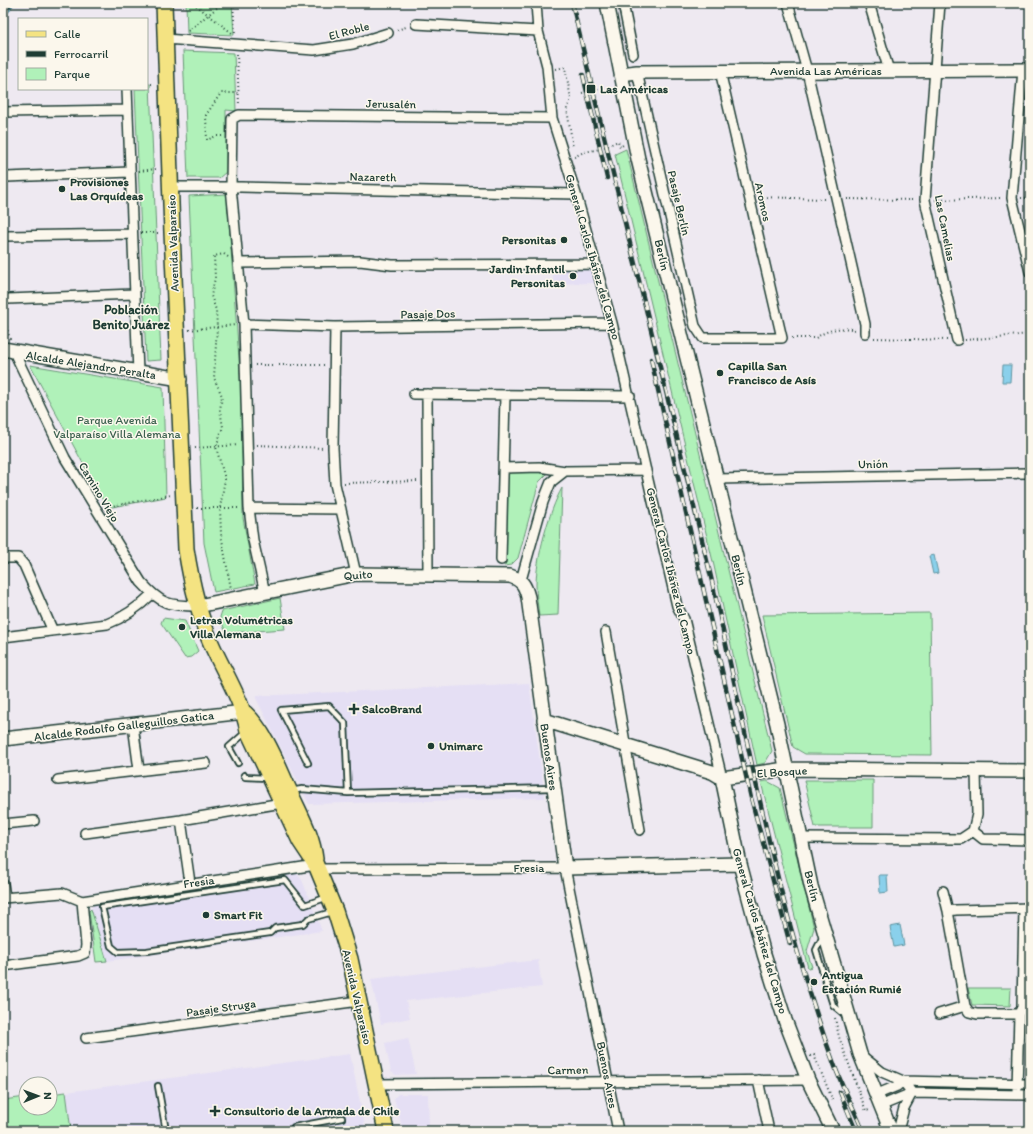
<svg xmlns="http://www.w3.org/2000/svg" width="1033" height="1134" font-family="Itim,sans-serif">
<style>
.built{fill:#e5dff4}
.green{fill:#b0f1b9;stroke:#689776}
.water{fill:#8ad0eb;stroke:#5f95a2}
.lines{fill:none;stroke-linecap:round;stroke-linejoin:round}
.stream{stroke:#5f95a2;stroke-width:3.5}
.lane-casing{stroke:#1f3d34;stroke-width:8}
.street-casing{stroke:#1f3d34;stroke-width:12}
.secondary-casing{stroke:#1f3d34;stroke-width:16}
.primary-casing{stroke:#1f3d34;stroke-width:18}
.path{stroke:#1f3d34;stroke-width:2;stroke-dasharray:1 3;stroke-linecap:butt}
.lane{stroke:#fbf7ec;stroke-width:4.5}
.street{stroke:#fbf7ec;stroke-width:9}
.secondary{stroke:#fbf7ec;stroke-width:13}
.primary{stroke:#f4e382;stroke-width:15}
.rail-casing{stroke:#1f3d34;stroke-width:4.5}
.rail{stroke:#fbf7ec;stroke-width:3;stroke-dasharray:9;stroke-linecap:butt}
.poi-dot{fill:#1f3d34;stroke:#fbf7ec;stroke-width:1.5}
.labels{text-anchor:middle;dominant-baseline:central;stroke-width:3;stroke-linejoin:round;paint-order:stroke}
.street-label{font-size:12px;fill:#1f3d34;stroke:#fbf7ec}
.poi-label{font-size:12px;font-weight:bold;fill:#1f3d34;stroke:#fbf7ec;text-anchor:start}
.park-label{font-size:12px;fill:#3c614f;stroke:#fbf7ec}
.neighbourhood-label{font-size:13px;font-weight:bold;fill:#1f3d34;stroke:#fbf7ec}
</style>
<rect width="100%" height="100%" fill="#eee9f1"/>
<filter id="ink" filterUnits="userSpaceOnUse"><feTurbulence type="fractalNoise" baseFrequency=".025" numOctaves="2"/><feDisplacementMap in="SourceGraphic" scale="8" xChannelSelector="R" yChannelSelector="G"/><feConvolveMatrix kernelMatrix="1 2 1 2 8 2 1 2 1" color-interpolation-filters="sRGB"/></filter>
<g filter="url(#ink)">
<path class="built" d="M553,268L590,269L594,283L553,284Z
M529,683L545,798L309,804L255,696Z
M296,873L302,880L322,931L107,961L91,909L97,901Z
M538,960L542,987L406,1001L410,1018L381,1024L371,979Z
M408,1038L416,1074L396,1075L391,1072L385,1043Z
M350,1054L366,1131H71L66,1092Z
M398,1094H428L429,1127H402L394,1098Z"/>
<path class="green" d="M186,3H232L234,35L187,33Z
M183,51L234,53L236,111L226,110V172L219,178H188Z
M147,84H150L161,360L146,361L135,89H147Z
M626,149L772,751L765,763L757,765L714,566L615,154Z
M227,194L241,387L243,518L255,584L214,592L204,543L189,196Z
M30,365L163,387L166,497L107,508Z
M509,471H542L548,473L539,482L518,558L511,565L504,566L506,474Z
M562,488L558,615L539,616C538,606 536,595 536,585C536,559 549,511 562,488Z
M280,598L285,629L226,633L220,617L222,611Z
M930,613L932,755L805,754L793,747L762,615Z
M163,618L185,621L198,651L191,657L185,658L161,623Z
M804,780H873V827H815Z
M767,781L780,788L814,928L807,951L812,967L808,968L761,782Z
M91,909L107,961L96,962L89,911Z
M968,988H1011L1010,1006L972,1005Z
M66,1092L71,1131H3V1100L26,1097V1108H50V1094Z"/>
<path class="water" d="M1003,365H1011L1010,382H1002Z
M934,555L938,573L933,574L929,556Z
M879,875H887L888,892L880,893Z
M900,925L904,945L894,947L890,927Z"/>
<g class="lines">
<path class="stream" d="M3,18L13,3"/>
<g class="lane-casing">
<path id="lane" d="M238,763L229,747L246,732
M308,763L281,710L329,706L345,723L348,793
M244,775L245,777L268,778
M291,791L302,789L348,793L553,788
M328,897L305,905L285,880L102,907L111,946L118,952L147,951L270,933L275,928L303,924L308,919L332,912
M823,936L816,950L833,1005L845,1015
M158,1086L166,1131
M294,1131V1127L342,1118"/>
</g>
<g class="street-casing">
<path id="street" d="M536,3L538,31L547,66L552,118L576,194L612,323L677,606L684,619L722,778
M623,3L633,54
M788,3L807,71L865,324V333
M869,3L889,71
M940,3L925,200L957,340
M416,24L538,31
M165,39L314,50L353,44L388,33
M1023,70L1012,198L1030,272
M637,72L695,326L703,338H782L720,71
M127,89L138,373
M3,112L128,110
M7,177L130,172
M170,187H241L576,194
M6,236L132,234
M239,263L360,261L392,265L596,264
M8,299L134,294
M244,324L335,327L612,323
M335,327L333,448L335,484L356,574
M14,352L65,458L141,582C161,604 168,606 198,606
M414,394L630,396
M427,394L428,574
M504,468L539,467L565,471
M716,479L1030,473
M249,508L341,509
M3,558H18L24,565L52,629
M501,560L505,395
M521,580L543,502L551,482L565,471L646,470
M265,593L253,540L249,508L244,324L231,187L232,119L239,115L552,118
M606,632L640,830
M3,637L107,624C125,617 139,607 152,594
M133,725L139,770
M58,780L206,763
M181,820L190,883
M3,824L34,821
M973,831L983,839L1030,840
M85,833L181,820L282,803
M801,838L961,839L973,831L977,814L976,771
M318,869L565,868L618,1131
M3,884L5,897
M943,891L948,911
M3,898L62,893L82,901
M82,901L316,865
M1024,908L1022,1007L1019,1014H977L969,1012L965,1006L948,911L956,910L1030,908
M3,966L78,956L85,953L86,945L82,901
M939,1014L965,1006
M86,1038L359,1001
M862,1056L882,1072L903,1081L912,1093L904,1108L898,1131
M758,1080L769,1131
M376,1084L808,1080
M1017,1089L1019,1014
M875,1095L897,1086L903,1081L1030,1084
M880,1106L912,1093L1030,1095"/>
</g>
<g class="secondary-casing">
<path id="secondary" d="M607,3L638,159L777,724L811,886L860,1054L891,1131
M621,74L637,72L1030,70
M3,349L180,379
M198,606L356,574L510,576C522,580 525,585 528,597L565,868L740,864
M544,720L712,772L722,778L786,769L1030,771
M3,739L244,712
M722,778L740,864L764,954L785,1020L808,1080L833,1131"/>
</g>
<g class="primary-casing">
<path id="primary" d="M164,3L172,232L186,549C191,581 198,613 211,643C224,673 242,699 248,731L300,841L316,865L335,911L350,959L386,1131
M245,713C266,733 277,764 289,790C299,813 312,834 315,859"/>
</g>
<path class="path" d="M193,3L232,33
M233,3L235,34
M397,30L406,27
M188,31L223,3
M237,54L239,105
M556,69L565,67L571,99L567,109L573,148
M147,84H154
M582,93L599,89
M222,136H216L207,140L206,115L221,93H238
M574,157L584,152L600,149L618,141L620,147L623,145
M139,171L156,169
M759,197L827,199
M1021,198H1030
M847,199L915,200
M935,200L1003,198
M141,233H159
M228,257L224,254L214,256L215,278L211,296L216,310L217,327L214,378L222,396L220,410L223,427L216,447L225,479L220,508L221,534L231,589
M3,315L10,339
M189,330L235,325
M792,338H816C826,330 842,326 855,330
M874,338L947,340
M965,340L1030,334
M255,365H324
M257,445L324,448
M195,448L238,445
M344,483L418,481
M106,507L171,495
M197,508H240
M835,1018L839,1037L866,1111L869,1110
M810,1056L814,1055L833,1101"/>
<use href="#lane" class="lane"/>
<use href="#street" class="street"/>
<use href="#secondary" class="secondary"/>
<use href="#primary" class="primary"/>
<g class="rail-casing">
<path id="rail" d="M572,3C617,193 665,382 710,573C749,740 776,911 837,1072C845,1092 855,1111 863,1131
M583,75L607,178
M651,359L751,798L790,944
M840,1092L856,1131"/>
</g>
<use href="#rail" class="rail"/>
</g>
</g>
<g class="poi-dot">
<rect x="586" y="84" width="10" height="10" rx="2"/>
<circle cx="62" cy="189" r="4"/>
<circle cx="564" cy="240" r="4"/>
<circle cx="573" cy="276" r="4"/>
<circle cx="720" cy="373" r="4"/>
<circle cx="182" cy="627" r="4"/>
<path d="M352 703h4v4h4v4h-4v4h-4v-4h-4v-4h4z"/>
<circle cx="431" cy="746" r="4"/>
<circle cx="206" cy="915" r="4"/>
<circle cx="814" cy="982" r="4"/>
<path d="M213 1105h4v4h4v4h-4v4h-4v-4h-4v-4h4z"/>
</g>
<g class="labels">
<g class="street-label">
<text transform="translate(349 31) rotate(-15)">El Roble</text>
<text x="826" y="71">Avenida Las Américas</text>
<text transform="translate(391 104) rotate(1)">Jerusalén</text>
<text transform="translate(373 177) rotate(1)">Nazareth</text>
<text transform="translate(763 202) rotate(77)">Aromos</text>
<text transform="translate(679 203) rotate(77)">Pasaje Berlín</text>
<text transform="translate(945 228) rotate(79)">Las Camelias</text>
<text transform="translate(173 243) rotate(-92)">Avenida Valparaíso</text>
<text transform="translate(662 255) rotate(77)">Berlín</text>
<text transform="translate(593 257) rotate(74)">General Carlos Ibáñez del Campo</text>
<text transform="translate(428 314) rotate(-1)">Pasaje Dos</text>
<text transform="translate(91 365) rotate(9)">Alcalde Alejandro Peralta</text>
<text transform="translate(873 464) rotate(-1)">Unión</text>
<text transform="translate(99 492) rotate(59)">Camino Viejo</text>
<text transform="translate(739 570) rotate(76)">Berlín</text>
<text transform="translate(671 571) rotate(76)">General Carlos Ibáñez del Campo</text>
<text transform="translate(358 575) rotate(-5)">Quito</text>
<text transform="translate(124 726) rotate(-7)">Alcalde Rodolfo Galleguillos Gatica</text>
<text transform="translate(549 757) rotate(82)">Buenos Aires</text>
<text transform="translate(782 772) rotate(-4)">El Bosque</text>
<text x="529" y="868">Fresia</text>
<text transform="translate(199 882) rotate(-8)">Fresia</text>
<text transform="translate(812 886) rotate(76)">Berlín</text>
<text transform="translate(760 931) rotate(74)">General Carlos Ibáñez del Campo</text>
<text transform="translate(357 997) rotate(77)">Avenida Valparaíso</text>
<text transform="translate(221 1008) rotate(-8)">Pasaje Struga</text>
<text transform="translate(568 1070) rotate(-1)">Carmen</text>
<text transform="translate(607 1075) rotate(79)">Buenos Aires</text>
</g>
<g class="poi-label">
<text x="600" y="89">Las Américas</text>
<text x="70" y="182">Provisiones<tspan x="70" dy="14">Las Orquídeas</tspan></text>
<text x="556" y="240" text-anchor="end">Personitas</text>
<text x="565" y="269" text-anchor="end">Jardin Infantil<tspan x="565" dy="14">Personitas</tspan></text>
<text x="728" y="366">Capilla San<tspan x="728" dy="14">Francisco de Asís</tspan></text>
<text x="190" y="620">Letras Volumétricas<tspan x="190" dy="14">Villa Alemana</tspan></text>
<text x="362" y="709">SalcoBrand</text>
<text x="439" y="746">Unimarc</text>
<text x="214" y="915">Smart Fit</text>
<text x="822" y="975">Antigua<tspan x="822" dy="14">Estación Rumié</tspan></text>
<text x="224" y="1111">Consultorio de la Armada de Chile</text>
</g>
<g class="park-label">
<text x="117" y="420">Parque Avenida<tspan x="117" dy="14">Valparaíso Villa Alemana</tspan></text>
</g>
<g class="neighbourhood-label">
<text x="131" y="309">Población<tspan x="131" dy="15">Benito Juárez</tspan></text>
</g>
</g>
<rect width="1033" height="1134" fill="none" stroke="#fbf7ec" stroke-width="16"/>
<rect x="8" y="8" width="1017" height="1118" fill="none" stroke="#1f3d34" stroke-width="1.5" filter="url(#ink)"/>
<rect x="18" y="18" width="130" height="72" fill="#fbf7ec" stroke="#a3ada2"/>
<rect x="26" y="31" width="20" height="6" fill="#f4e382" stroke="#a3ada2"/>
<text x="54" y="38" font-size="12" fill="#1f3d34">Calle</text>
<rect x="26" y="51" width="20" height="6" fill="#1f3d34" stroke="#a3ada2"/>
<text x="54" y="58" font-size="12" fill="#1f3d34">Ferrocarril</text>
<rect x="26" y="68" width="20" height="12" fill="#b0f1b9" stroke="#a3ada2"/>
<text x="54" y="78" font-size="12" fill="#1f3d34">Parque</text>
<g transform="translate(38 1096) rotate(89)"><circle r="19" fill="#fbf7ec" stroke="#a3ada2"/>
<path d="M0-3L7 15L0 10L-7 15Z" fill="#1f3d34"/>
<text y="-6" font-size="11" font-weight="bold" text-anchor="middle" fill="#1f3d34">N</text>
</g>
</svg>
